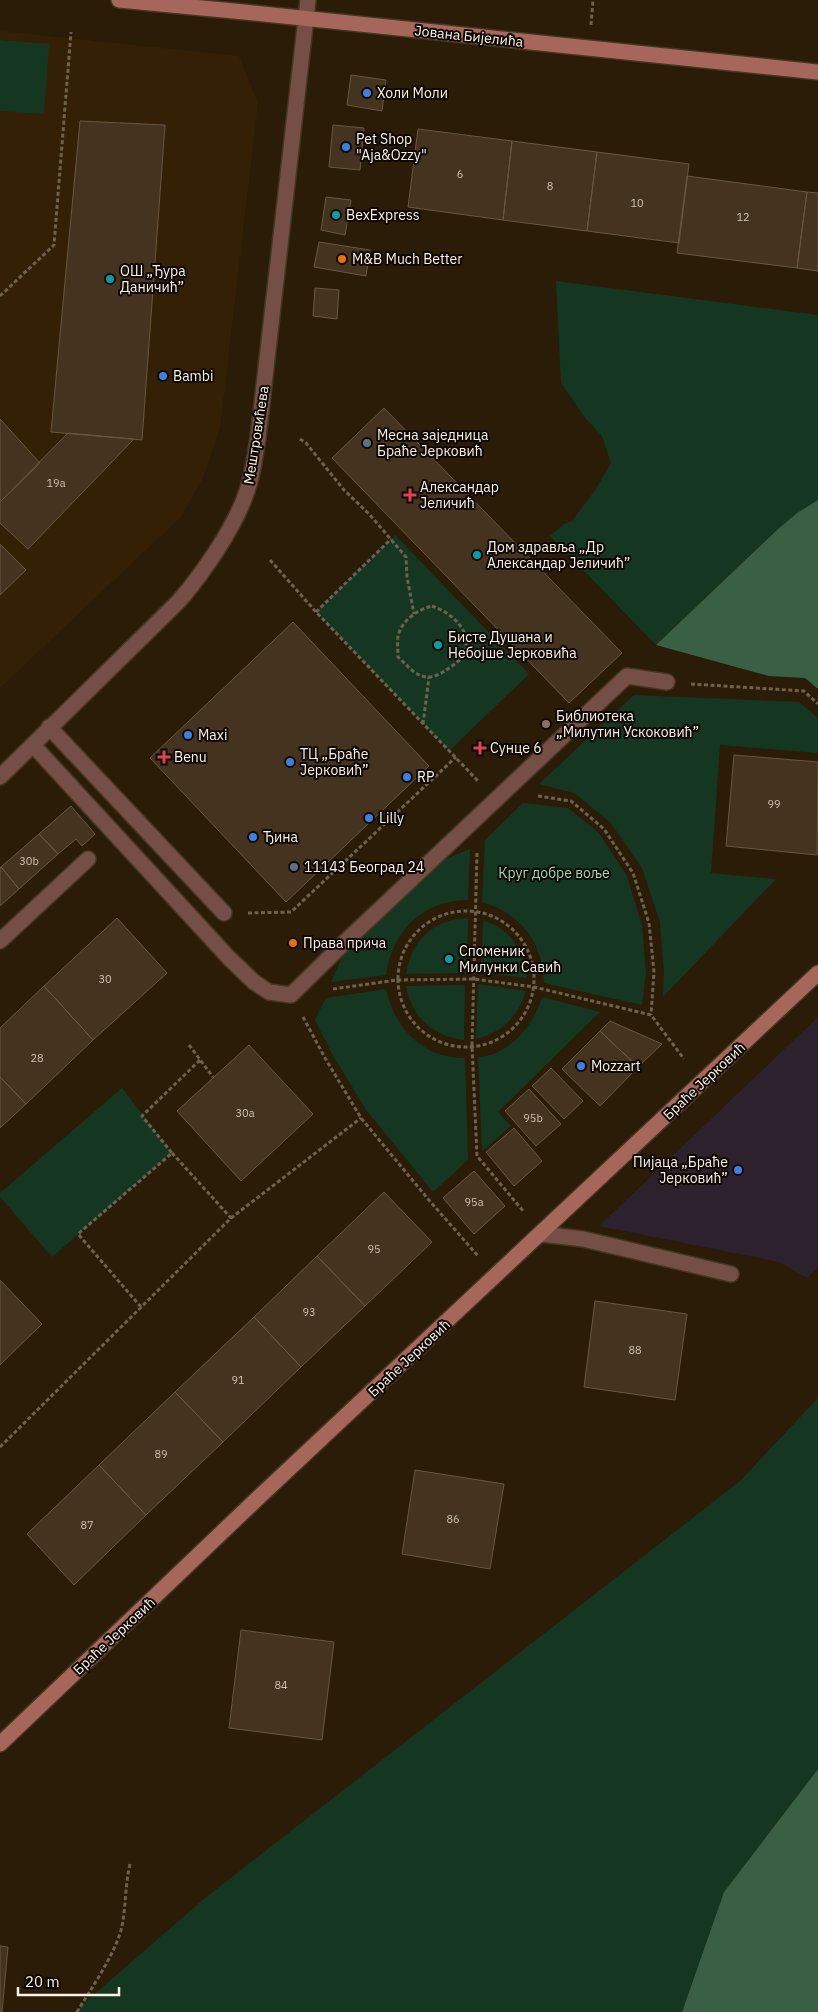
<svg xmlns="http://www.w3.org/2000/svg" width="818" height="2012" font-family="'IBM Plex Sans',sans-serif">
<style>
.commercial{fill:#2d212e}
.built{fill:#342105}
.green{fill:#153721}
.forest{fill:#396044}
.building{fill:#43331f;stroke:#695741}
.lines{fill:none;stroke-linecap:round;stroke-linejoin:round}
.lane-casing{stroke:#433622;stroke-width:18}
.street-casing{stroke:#433622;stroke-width:18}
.secondary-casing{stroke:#433622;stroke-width:18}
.path{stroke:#6e614f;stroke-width:3;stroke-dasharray:4 2.5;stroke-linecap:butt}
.lane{stroke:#754e45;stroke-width:15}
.street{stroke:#754e45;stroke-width:15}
.secondary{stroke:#a6675a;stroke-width:15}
.shop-dot{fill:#3f7fe0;stroke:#0e0702;stroke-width:2}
.culture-dot{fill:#0f9aa8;stroke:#0e0702;stroke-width:2}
.food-dot{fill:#e8710a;stroke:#0e0702;stroke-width:2}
.service-dot{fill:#5c6f8a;stroke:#0e0702;stroke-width:2}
.health-dot{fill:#e0444e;stroke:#0e0702;stroke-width:2}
.education-dot{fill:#8d6e63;stroke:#0e0702;stroke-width:2}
.labels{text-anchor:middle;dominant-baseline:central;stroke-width:4;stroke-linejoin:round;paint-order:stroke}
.number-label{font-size:11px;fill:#cec3b4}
.street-label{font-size:14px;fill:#fdf3e6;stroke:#0e0702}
.poi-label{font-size:14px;fill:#fdf3e6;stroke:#0e0702;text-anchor:start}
.park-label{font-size:14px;fill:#9adbac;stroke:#0e0702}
</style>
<rect width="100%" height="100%" fill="#2a1c07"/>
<path class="commercial" d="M818,1017V1267L807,1278L779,1262L599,1226Z"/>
<path class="built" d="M0,31L239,56L258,103L220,428L203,478L181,517L0,688Z"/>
<path class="green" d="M0,40L49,44L44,114L0,111Z
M556,281L818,315V500L797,513L778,529L656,645L550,536L564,524L572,521L596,489L611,463L602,436L586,419L561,383Z
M395,535L529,674L449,751L316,612Z
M634,695L799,702L818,718V753L720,745L711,873L776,879L663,997L664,973L660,922L642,868L610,822L574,793L539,784Z
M523,803L568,808L599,833L627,876L642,925L646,973L642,1005L544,983C543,943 521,913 482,902L485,840Z
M470,849L468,900C423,900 392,931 386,975L331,982L343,955L354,940L430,871L443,860Z
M468,918L467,973L406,974C412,940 433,919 468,918Z
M483,921C510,927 524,952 527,978L481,973Z
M478,984L526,991C518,1017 503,1032 476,1039Z
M465,985L464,1040C432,1036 412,1017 406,986Z
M386,989C394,1027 423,1059 465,1058L468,1160L433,1192L367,1111L332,1054L315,1020L326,998Z
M542,997L600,1012L498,1112L511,1126L482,1151L478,1057C510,1055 533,1026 542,997Z
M122,1088L172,1153L52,1257L0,1197V1193Z
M818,1398V1769L724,1892L682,2012H74L205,1898L740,1481Z"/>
<path class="forest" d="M818,500V689L805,678L769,676L656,645L778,529L797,513Z
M818,1769V2012H682L724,1892Z"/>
<path class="building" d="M351,75L386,80L382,111L347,105Z
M80,121L165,125L142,440L51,432Z
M333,125L364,128L360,170L329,167Z
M418,129L512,141L503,220L408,207Z
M512,141L597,152L587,231L503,220Z
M597,152L689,164L679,243L587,231Z
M687,176L807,192L797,268L677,253Z
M807,192L818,193V271L797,268Z
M326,197L351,200L345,235L321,230Z
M319,242L370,250L366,276L314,267Z
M315,288L339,290L337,319L313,316Z
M384,408L622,653L569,703L332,458Z
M0,419L40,463L0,502Z
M68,433L134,439L28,549L0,523V502Z
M0,544L26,570L0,595Z
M293,622L429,766L286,902L150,758Z
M734,755L818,762L817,855L726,846Z
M71,806L95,834L82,846L76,839L58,854L39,834Z
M39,834L58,854L19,889L1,867Z
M1,867L19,889L0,906V868Z
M117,918L167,973L93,1040L44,986Z
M44,986L93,1040L26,1104L0,1077V1028Z
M610,1021L662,1044L638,1067L600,1031Z
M600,1031L638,1067L600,1106L562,1069Z
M249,1045L313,1114L241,1181L177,1111Z
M551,1068L583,1101L564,1119L532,1086Z
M0,1077L26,1104L0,1128Z
M529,1089L561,1124L536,1146L505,1111Z
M514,1128L542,1161L514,1186L486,1152Z
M474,1171L505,1206L474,1234L443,1198Z
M384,1192L432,1242L365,1306L317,1256Z
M317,1256L365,1306L301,1367L254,1317Z
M0,1280L42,1324L0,1365Z
M595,1301L687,1314L675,1400L584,1387Z
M254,1317L301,1367L223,1442L175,1392Z
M175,1392L223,1442L146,1515L99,1465Z
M99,1465L146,1515L74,1585L27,1534Z
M415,1470L504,1484L490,1569L402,1554Z
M241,1630L334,1642L322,1740L229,1728Z
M0,1946L8,1947L2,2012H0Z"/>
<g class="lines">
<g class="lane-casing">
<path id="lane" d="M49,727L224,913
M33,745L229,958L254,982L269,992L291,995L346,941L627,676L667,682
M0,941L88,859
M541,1234L583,1239L731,1274"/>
</g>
<g class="street-casing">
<path id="street" d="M0,777L179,601C204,572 235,527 247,491C253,474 255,456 258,438L308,0"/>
</g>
<g class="secondary-casing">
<path id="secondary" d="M119,0L244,12L818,72
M0,1744L259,1497L818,973"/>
</g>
<path class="path" d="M591,25L593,0
M0,296L54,245L71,32
M300,439L306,443L344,490L370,515L406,557L407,577L414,614
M270,560L316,612L479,782
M432,606C453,613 478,635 460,659C456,664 450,667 445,671C439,674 433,678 426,677C414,675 407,665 398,657C398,650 397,642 398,636C402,620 417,610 432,606Z
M316,612L391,539
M691,684L804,691L818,704
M423,724L429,677
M538,796L571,801L604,829L633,873L649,923L654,972L651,1015
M477,853L472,1046L477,1156L524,1212
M398 979a68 68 0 1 1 136 0a68 68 0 1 1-136 0Z
M248,913L291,912L456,757
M333,989L397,980L474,979L534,987L651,1015L684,1059
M303,1017L325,1058L361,1118L428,1199L478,1256
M189,1045L213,1077
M172,1153L231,1218
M141,1307L78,1234L172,1153L142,1116L200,1060
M0,1447L231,1218L361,1118
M77,2012C91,1989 117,1951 122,1926C126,1906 125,1885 130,1864"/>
<use href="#lane" class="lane"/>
<use href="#street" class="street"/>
<use href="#secondary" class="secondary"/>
</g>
<g class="shop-dot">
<circle cx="367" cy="93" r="5"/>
<circle cx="346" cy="147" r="5"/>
<circle cx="163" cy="376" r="5"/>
<circle cx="188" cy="735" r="5"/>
<circle cx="290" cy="762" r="5"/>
<circle cx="407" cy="777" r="5"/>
<circle cx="369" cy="818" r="5"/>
<circle cx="253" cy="837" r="5"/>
<circle cx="581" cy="1066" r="5"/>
<circle cx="738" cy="1170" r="5"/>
</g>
<g class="culture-dot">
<circle cx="336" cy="215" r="5"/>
<circle cx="110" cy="279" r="5"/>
<circle cx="477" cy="555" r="5"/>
<circle cx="438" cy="645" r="5"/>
<circle cx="449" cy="959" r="5"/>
</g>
<g class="food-dot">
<circle cx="342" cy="259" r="5"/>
<circle cx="293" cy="943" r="5"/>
</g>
<g class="service-dot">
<circle cx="367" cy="443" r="5"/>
<circle cx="294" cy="867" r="5"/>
</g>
<g class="health-dot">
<path d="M407.5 487.5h5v5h5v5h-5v5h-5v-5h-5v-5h5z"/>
<path d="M477.5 740.5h5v5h5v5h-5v5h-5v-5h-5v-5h5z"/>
<path d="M161.5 749.5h5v5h5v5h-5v5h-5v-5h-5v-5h5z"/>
</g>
<circle class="education-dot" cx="546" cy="724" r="5"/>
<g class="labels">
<g class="number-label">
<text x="460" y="174">6</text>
<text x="550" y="186">8</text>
<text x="637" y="203">10</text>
<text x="743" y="217">12</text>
<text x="56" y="483">19a</text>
<text x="774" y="804">99</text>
<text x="29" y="861">30b</text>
<text x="105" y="979">30</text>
<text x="37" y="1058">28</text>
<text x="245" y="1113">30a</text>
<text x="533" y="1118">95b</text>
<text x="474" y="1202">95a</text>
<text x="374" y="1249">95</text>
<text x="309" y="1312">93</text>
<text x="635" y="1350">88</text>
<text x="238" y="1380">91</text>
<text x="161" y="1454">89</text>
<text x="453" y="1519">86</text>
<text x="87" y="1525">87</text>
<text x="281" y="1685">84</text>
</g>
<g class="street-label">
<text transform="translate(469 36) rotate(6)">Јована Бијелића</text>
<text transform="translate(256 435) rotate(-81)">Мештровићева</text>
<text transform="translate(704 1081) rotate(-43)">Браће Јерковић</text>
<text transform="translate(409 1358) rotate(-43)">Браће Јерковић</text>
<text transform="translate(114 1636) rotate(-43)">Браће Јерковић</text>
</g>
<g class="poi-label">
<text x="377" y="93">Холи Моли</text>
<text x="356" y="139">Pet Shop<tspan x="356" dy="16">"Aja&amp;Ozzy"</tspan></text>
<text x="346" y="215">BexExpress</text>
<text x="352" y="259">M&amp;B Much Better</text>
<text x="120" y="271">ОШ „Ђура<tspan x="120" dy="16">Даничић”</tspan></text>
<text x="173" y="376">Bambi</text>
<text x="377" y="435">Месна заједница<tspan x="377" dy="16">Браће Јерковић</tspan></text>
<text x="420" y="487">Александар<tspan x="420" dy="16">Јеличић</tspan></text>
<text x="487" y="547">Дом здравља „Др<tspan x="487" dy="16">Александар Јеличић”</tspan></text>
<text x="448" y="637">Бисте Душана и<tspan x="448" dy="16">Небојше Јерковића</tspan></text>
<text x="556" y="716">Библиотека<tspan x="556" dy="16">„Милутин Ускоковић”</tspan></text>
<text x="198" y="735">Maxi</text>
<text x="490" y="748">Сунце 6</text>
<text x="300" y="754">ТЦ „Браће<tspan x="300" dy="16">Јерковић”</tspan></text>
<text x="174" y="757">Benu</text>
<text x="417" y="777">RP</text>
<text x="379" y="818">Lilly</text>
<text x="263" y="837">Ђина</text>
<text x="304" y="867">11143 Београд 24</text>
<text x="303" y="943">Права прича</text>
<text x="459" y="951">Споменик<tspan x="459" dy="16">Милунки Савић</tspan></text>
<text x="591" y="1066">Mozzart</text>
<text x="728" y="1162" text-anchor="end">Пијаца „Браће<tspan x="728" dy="16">Јерковић”</tspan></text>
</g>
<g class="park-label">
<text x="554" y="873">Круг добре воље</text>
</g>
</g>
<path d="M18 1987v8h101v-8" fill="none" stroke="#fdf3e6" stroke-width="2.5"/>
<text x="25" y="1987" font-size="15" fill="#fdf3e6" stroke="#0e0702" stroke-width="4" paint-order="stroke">20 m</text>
</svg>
